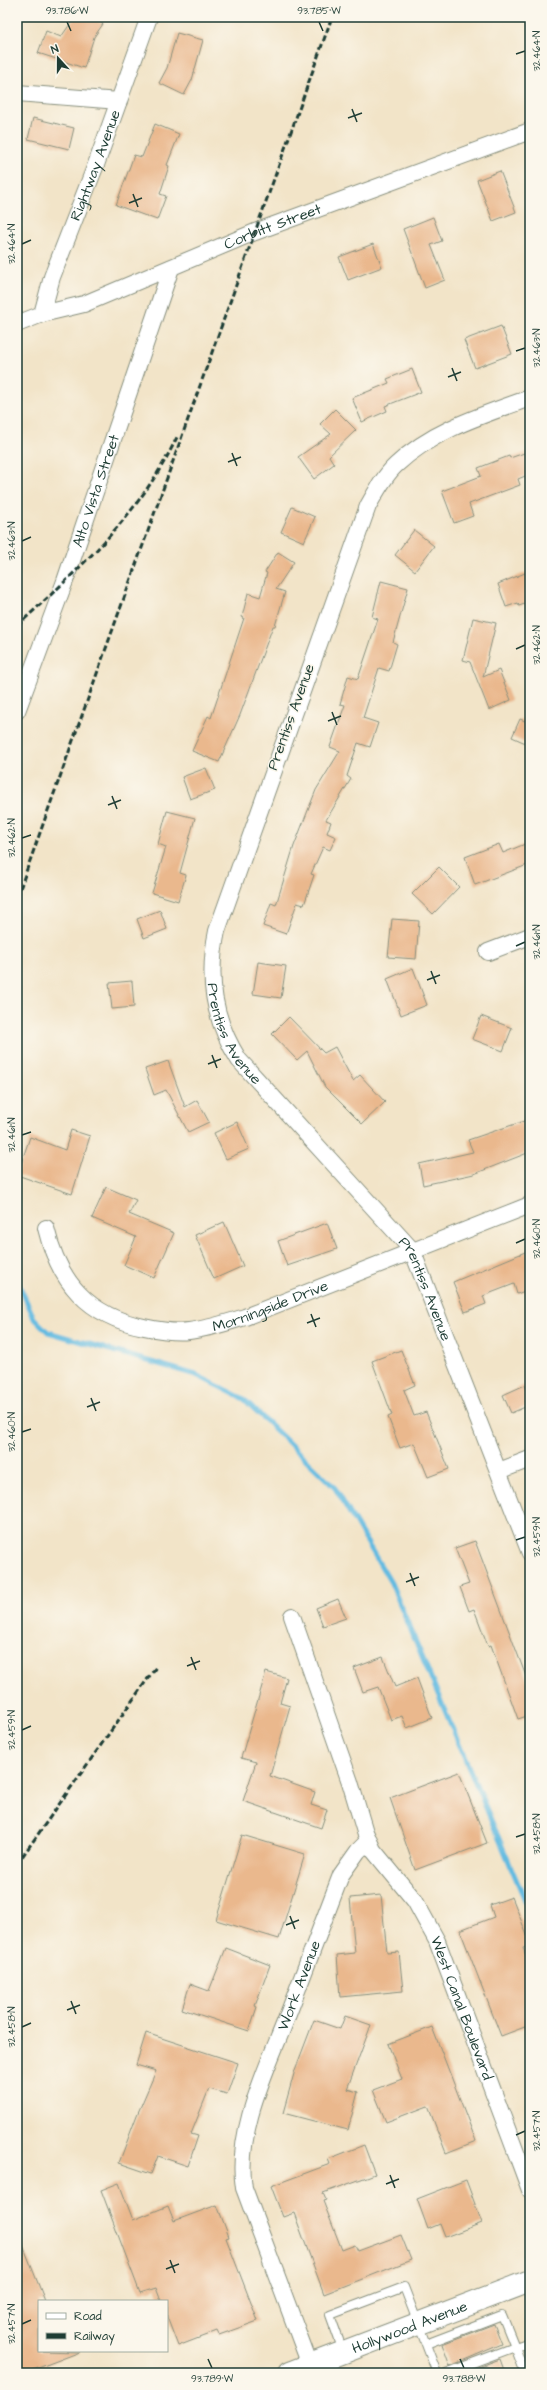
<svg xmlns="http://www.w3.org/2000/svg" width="547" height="2390" font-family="'Architects Daughter',sans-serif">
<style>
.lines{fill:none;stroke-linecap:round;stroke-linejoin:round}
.stream{stroke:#64bbe1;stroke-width:5}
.building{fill:#eab88d}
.lane-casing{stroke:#88907e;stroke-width:10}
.street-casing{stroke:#88907e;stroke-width:18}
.secondary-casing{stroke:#88907e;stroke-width:24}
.lane{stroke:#fff;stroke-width:8}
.street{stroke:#fff;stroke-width:16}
.secondary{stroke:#fff;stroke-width:22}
.rail{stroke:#1f3d34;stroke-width:3;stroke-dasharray:6 3;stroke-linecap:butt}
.ticks{fill:none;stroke:#1f3d34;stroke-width:1.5}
.labels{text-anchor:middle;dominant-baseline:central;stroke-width:3;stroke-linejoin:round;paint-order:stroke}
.street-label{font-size:15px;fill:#1f3d34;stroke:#fbf7ec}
.neatline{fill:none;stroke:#1f3d34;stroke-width:1.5}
.ticks-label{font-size:10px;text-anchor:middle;fill:#1f3d34}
</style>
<rect width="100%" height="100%" fill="#fbf7ec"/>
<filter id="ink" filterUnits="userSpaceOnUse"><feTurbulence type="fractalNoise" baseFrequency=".025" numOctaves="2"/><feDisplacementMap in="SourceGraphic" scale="8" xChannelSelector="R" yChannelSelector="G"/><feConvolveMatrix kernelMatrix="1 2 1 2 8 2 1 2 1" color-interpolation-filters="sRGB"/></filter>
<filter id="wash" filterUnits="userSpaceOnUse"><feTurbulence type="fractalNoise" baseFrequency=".012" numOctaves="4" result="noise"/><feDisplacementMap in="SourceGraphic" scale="16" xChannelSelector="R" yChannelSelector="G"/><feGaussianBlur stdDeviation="0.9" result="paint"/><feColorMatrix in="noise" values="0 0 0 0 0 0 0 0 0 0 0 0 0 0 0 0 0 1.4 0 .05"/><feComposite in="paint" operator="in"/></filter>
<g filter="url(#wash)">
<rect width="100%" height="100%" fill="#f2e4c8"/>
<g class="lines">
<path class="stream" d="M17,1280L34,1318L48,1332L196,1375L244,1399L335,1488L391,1583L530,1912"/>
</g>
<g id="blocks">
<path class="building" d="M75,17H92L103,24L94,37L84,68L38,53L46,31L61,37Z
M177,33L203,40L192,80L184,95L159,83L167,68Z
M33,118L74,128L69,149L28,139Z
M155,124L179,134L167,165L169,166L160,194L166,196L157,220L116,205L134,155L142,157Z
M500,171L516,212L493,221L477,180Z
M433,217L442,241L431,245L445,280L425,288L403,229Z
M373,244L382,267L348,280L339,257Z
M501,326L512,354L475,368L464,340Z
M412,369L421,392L385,406L387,411L362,422L352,398L389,383L387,379Z
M335,409L356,430L329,456L334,464L314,479L298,457L331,434L320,424Z
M530,451V474L518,479L520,485L469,504L473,516L454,523L442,491L481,476L478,468L509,456L510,458Z
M292,507L315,517L304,542L281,532Z
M414,530L434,546L415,571L395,555Z
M278,552L294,562L276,589L285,592L275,626H273L240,715L219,762L192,751L208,716L211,718L244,618L242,617L248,593L260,597L267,573L265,572Z
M530,571V602L519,606L518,603L506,607L498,584Z
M381,581L408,588L393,642L397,644L389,671L379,668L363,718L378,723L370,747L358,743L347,776L351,779L326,820L331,822L327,833L336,837L330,850L323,847L311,874L314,875L304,905L297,903L286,934L263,926L271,903L276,905L294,846L316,790L340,751L330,747L345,705L340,704L348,676L358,679L378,619L372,617Z
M473,618L496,623L483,677L499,670L511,700L489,710L470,662L463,660Z
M520,719L530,723V745L512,737Z
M206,768L215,790L190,799L182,777Z
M167,811L195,818L180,873L186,875L178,901L152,893L166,847L158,844Z
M530,842V864L475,885L465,857L499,844L503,853Z
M439,867L459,887L433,914L412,894Z
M160,910L167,929L144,938L137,919Z
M392,919L419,921L416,959L388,957Z
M258,962L286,966L281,998L253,994Z
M413,968L427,1005L401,1015L387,979Z
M132,981L134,1007L112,1009L109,983Z
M481,1016L512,1028L503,1051L472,1039Z
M289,1017L324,1053L335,1047L353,1081L360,1075L385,1102L362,1124L325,1087L307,1051L297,1060L272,1034Z
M168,1061L185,1107L197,1100L209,1122L188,1132L166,1090L154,1095L145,1069Z
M530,1119V1152L474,1174L423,1185L419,1164L473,1152L468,1140Z
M237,1122L249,1149L226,1159L214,1133Z
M71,1130L90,1136L72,1194L17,1175L30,1137L65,1150Z
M106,1187L136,1200L129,1214L174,1233L154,1278L124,1265L136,1237L92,1218Z
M224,1222L243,1266L214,1279L195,1235Z
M327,1223L337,1249L287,1266L278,1241Z
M530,1250V1289L517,1294L514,1284L483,1296L486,1304L465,1312L453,1282Z
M401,1350L415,1385L404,1390L414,1416L426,1412L449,1469L428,1477L414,1443L400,1448L388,1417L392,1415L372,1361Z
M525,1385L530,1397V1405L511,1413L503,1395Z
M475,1541L530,1687V1715L518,1719L491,1645L488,1646L474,1609L469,1611L460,1587L469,1584L455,1548Z
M338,1599L346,1618L323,1626L316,1608Z
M383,1657L395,1687L417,1678L432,1718L407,1728L402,1716L391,1720L378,1687L363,1692L354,1668Z
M266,1672L287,1678L280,1703L290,1706L270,1776L315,1792L311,1805L327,1810L321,1828L243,1801L256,1762L241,1758Z
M459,1772L487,1843L415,1870L390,1798Z
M242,1835L305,1854L279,1939L216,1920Z
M381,1895L387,1953L399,1952L403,1991L340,1997L337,1955L355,1953L350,1898Z
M512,1897L530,1943V1945L523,1948L530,1966V2025L501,2036L460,1930L494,1917L490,1905Z
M226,1948L270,1965L255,2006L257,2007L249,2031L182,2009L190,1984L209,1991Z
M345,2016L371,2025L347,2089L358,2092L348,2130L283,2113L295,2070L314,2020L340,2029Z
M432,2027L476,2141L446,2153L428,2106L386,2122L373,2090L402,2079L388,2044Z
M146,2033L238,2063L227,2094L209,2089L191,2134L198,2136L188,2166L158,2156L151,2174L119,2163L137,2115L156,2071L136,2065Z
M364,2145L375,2174L323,2193L326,2200L323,2201L342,2250L355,2245L358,2251L401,2235L411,2260L324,2294L294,2213L283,2217L271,2186L330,2164L328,2159Z
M466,2180L482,2223L445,2237L440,2224L428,2229L417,2199Z
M119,2183L133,2220L168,2206L174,2221L217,2205L229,2237L226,2238L258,2321L219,2335L217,2331L178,2346L167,2317V2301H161L156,2288L140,2293L101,2190Z
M17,2230L45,2301H39V2351L80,2352L25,2373H17Z
M494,2324L502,2344L450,2366L442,2344Z
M500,2359L505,2373H462Z"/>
</g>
</g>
<g filter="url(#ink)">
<use href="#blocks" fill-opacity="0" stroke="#88907e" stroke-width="1"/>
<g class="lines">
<g class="lane-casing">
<path id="lane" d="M426,2344L502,2315L515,2347L446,2373
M343,2351L330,2315L404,2287L437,2373
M525,2373L515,2347L530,2342"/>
</g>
<g class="street-casing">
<g id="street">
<path d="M17,93L119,101"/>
<path id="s1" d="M42,314L52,277L97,162L149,17"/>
<path id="s2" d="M17,324L42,314L84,304L255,232L530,131"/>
<path id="s3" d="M530,398C483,415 433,430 396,465C384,476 376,492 368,506L217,931C207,978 213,1019 239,1060L412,1250L530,1553"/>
<path id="s4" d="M17,711L65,581L171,268"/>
<path d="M488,952L530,936"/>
<path id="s5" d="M46,1228C59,1282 88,1316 144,1327C158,1330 174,1333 189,1331C208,1329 226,1323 245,1317L530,1205"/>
<path d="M499,1471L530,1459"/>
<path id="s6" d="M292,1616L350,1782L365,1832L373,1850L415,1901L437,1941L530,2190"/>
<path id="s7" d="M310,2365L244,2188C235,2131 267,2069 287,2017C305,1969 323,1922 341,1875L358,1851L369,1840"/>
</g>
</g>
<g class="secondary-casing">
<g id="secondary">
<path id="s8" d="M289,2373L530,2281"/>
</g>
</g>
<use href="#lane" class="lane"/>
<use href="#street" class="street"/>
<use href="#secondary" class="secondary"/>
<path class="rail" d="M17,626C81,567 141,514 178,435
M17,897L332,17
M17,1864L156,1667"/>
</g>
</g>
<path class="ticks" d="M67,22L71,31M319,22L323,31M516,54L525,51M352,109L357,122M348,118L362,113M133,194L138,207M129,203L142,198M22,244L31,240M516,351L525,348M452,368L457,381M448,377L461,372M232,453L237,466M228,462L241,457M22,541L31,537M516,649L525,645M332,712L337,725M328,721L341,716M112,796L117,809M108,805L121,800M22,838L31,835M516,946L525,942M431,971L436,984M427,980L440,975M212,1055L217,1068M208,1064L221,1059M22,1135L31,1132M516,1243L525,1239M311,1314L316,1327M307,1323L320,1318M91,1398L96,1411M87,1407L100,1402M22,1432L31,1429M516,1540L525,1537M410,1573L415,1586M406,1582L419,1577M191,1657L196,1670M187,1666L200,1661M22,1730L31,1726M516,1837L525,1834M290,1916L295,1929M286,1925L299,1920M71,2001L76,2014M67,2010L80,2005M22,2027L31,2023M516,2135L525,2131M390,2175L395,2188M386,2184L399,2179M170,2260L175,2273M166,2269L179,2264M22,2324L31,2320M208,2359L212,2368M460,2359L464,2368"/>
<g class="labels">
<g class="street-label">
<text stroke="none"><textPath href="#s1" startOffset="158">Rightway Avenue</textPath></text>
<text stroke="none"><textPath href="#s2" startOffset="274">Corbitt Street</textPath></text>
<text stroke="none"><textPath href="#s4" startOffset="234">Alto Vista Street</textPath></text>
<text transform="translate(291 717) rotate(-70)">Prentiss Avenue</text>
<text stroke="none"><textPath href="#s3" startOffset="760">Prentiss Avenue</textPath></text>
<text stroke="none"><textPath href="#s3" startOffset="1084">Prentiss Avenue</textPath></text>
<text stroke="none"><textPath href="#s5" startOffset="279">Morningside Drive</textPath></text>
<text stroke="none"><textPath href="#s7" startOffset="401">Work Avenue</textPath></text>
<text stroke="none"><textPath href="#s6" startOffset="431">West Canal Boulevard</textPath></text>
<text stroke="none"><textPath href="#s8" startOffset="129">Hollywood Avenue</textPath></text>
</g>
</g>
<rect width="547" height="2390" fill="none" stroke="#fbf7ec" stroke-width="44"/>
<rect x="38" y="2300" width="130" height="52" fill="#fbf7ec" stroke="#a3ada2"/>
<rect x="46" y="2313" width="20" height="6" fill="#ffffff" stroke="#a3ada2"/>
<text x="74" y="2320" font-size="12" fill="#1f3d34">Road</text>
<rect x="46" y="2333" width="20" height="6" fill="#1f3d34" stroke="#a3ada2"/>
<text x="74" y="2340" font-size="12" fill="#1f3d34">Railway</text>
<g transform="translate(58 58) rotate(339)" stroke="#fbf7ec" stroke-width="3" paint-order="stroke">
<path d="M0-3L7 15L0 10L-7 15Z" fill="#1f3d34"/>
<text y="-6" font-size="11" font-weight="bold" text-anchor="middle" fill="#1f3d34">N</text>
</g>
<rect x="22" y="22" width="503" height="2346" class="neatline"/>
<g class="ticks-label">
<text x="67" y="14">93.786°W</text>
<text x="319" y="14">93.785°W</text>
<text transform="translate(536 51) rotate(-90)" y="4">32.464°N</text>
<text transform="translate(11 244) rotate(-90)" y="4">32.464°N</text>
<text transform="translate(536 348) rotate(-90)" y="4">32.463°N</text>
<text transform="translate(11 541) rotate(-90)" y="4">32.463°N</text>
<text transform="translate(536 645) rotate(-90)" y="4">32.462°N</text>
<text transform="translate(11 838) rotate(-90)" y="4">32.462°N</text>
<text transform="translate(536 942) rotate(-90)" y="4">32.461°N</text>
<text transform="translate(11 1135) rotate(-90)" y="4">32.461°N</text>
<text transform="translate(536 1239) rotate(-90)" y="4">32.460°N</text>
<text transform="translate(11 1432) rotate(-90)" y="4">32.460°N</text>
<text transform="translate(536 1537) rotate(-90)" y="4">32.459°N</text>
<text transform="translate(11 1730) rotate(-90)" y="4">32.459°N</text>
<text transform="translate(536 1834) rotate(-90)" y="4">32.458°N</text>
<text transform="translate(11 2027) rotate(-90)" y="4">32.458°N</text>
<text transform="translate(536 2131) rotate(-90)" y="4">32.457°N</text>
<text transform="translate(11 2324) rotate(-90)" y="4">32.457°N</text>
<text x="212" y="2382">93.789°W</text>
<text x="464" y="2382">93.788°W</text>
</g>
</svg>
